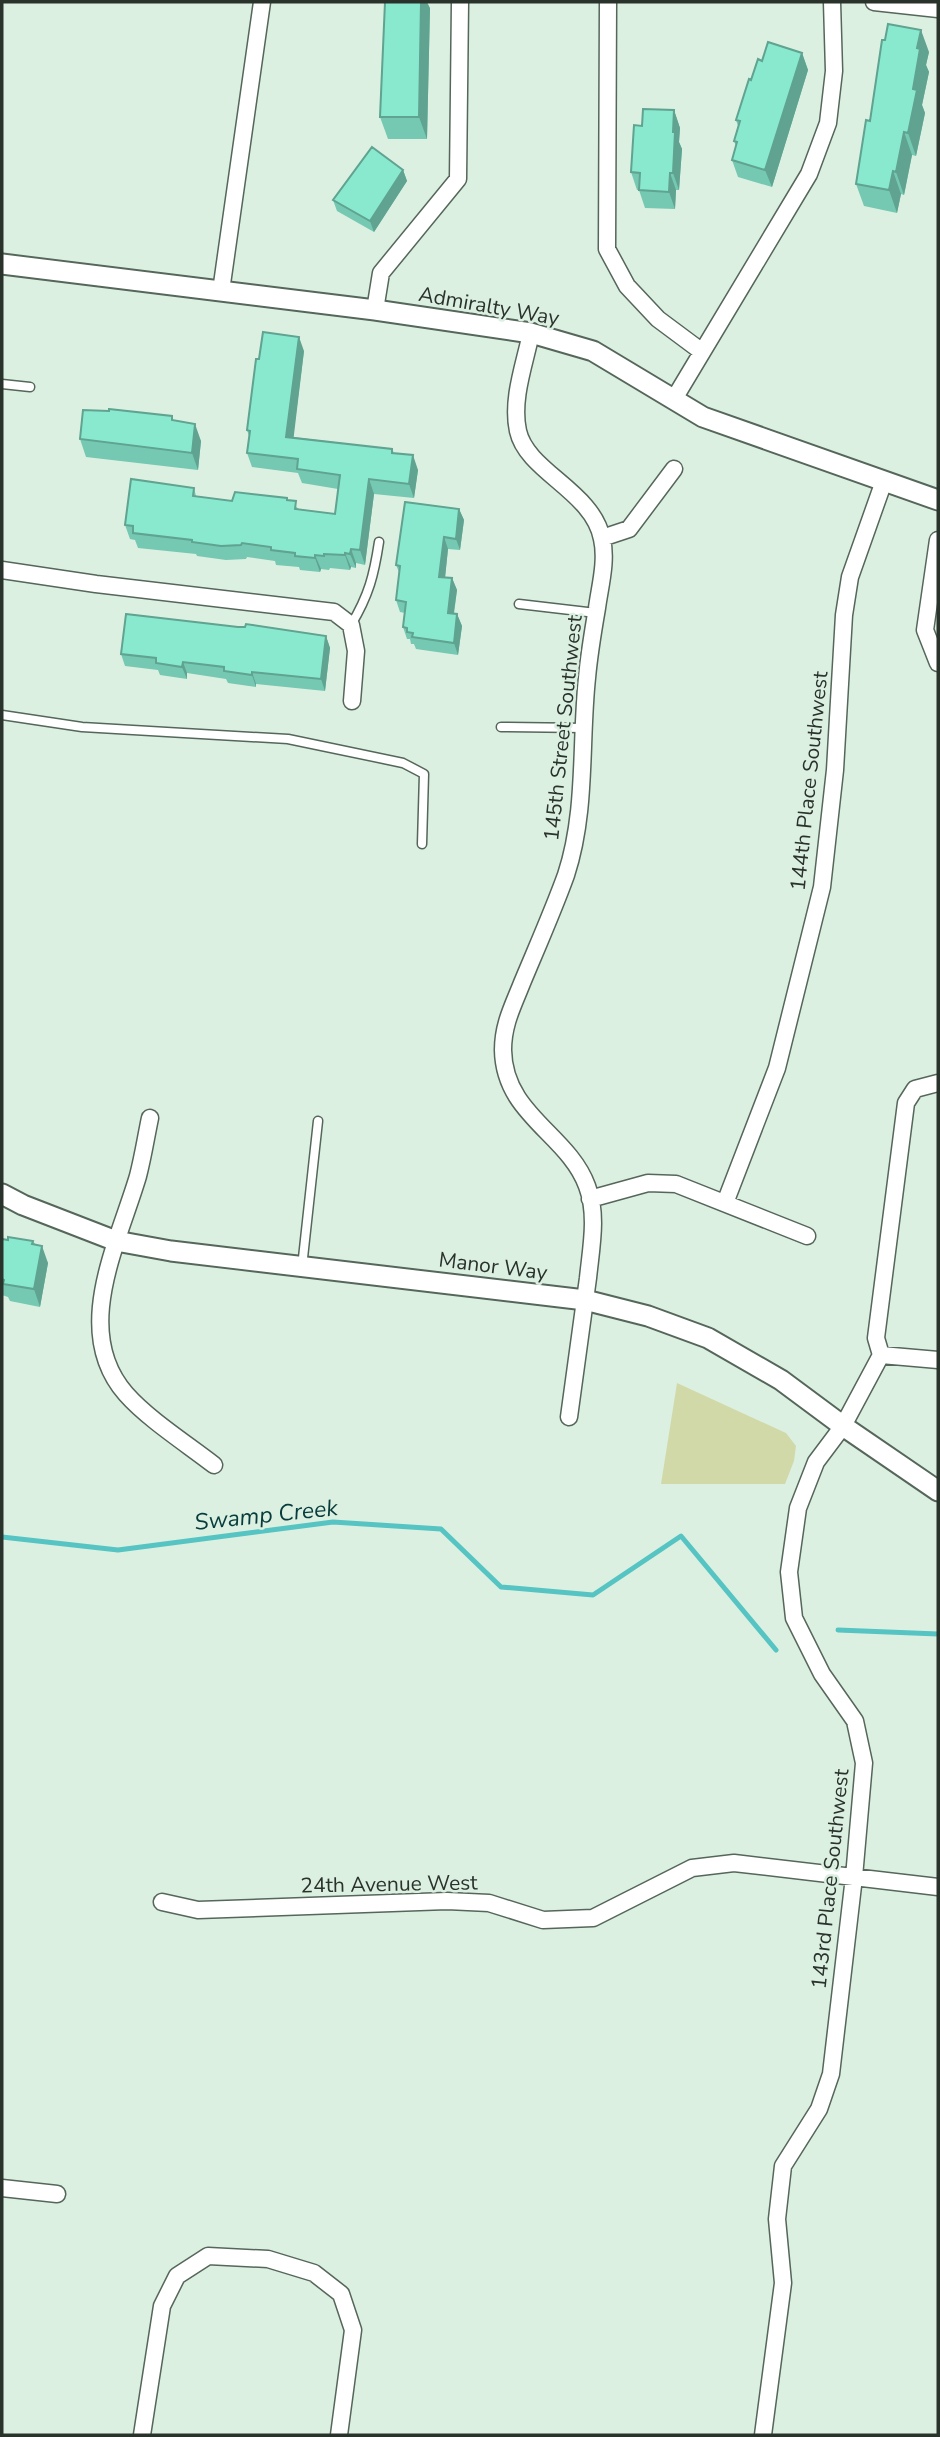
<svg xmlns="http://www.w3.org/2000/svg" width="940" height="2437" font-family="'Nunito Sans',sans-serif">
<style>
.green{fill:#d1d9a9}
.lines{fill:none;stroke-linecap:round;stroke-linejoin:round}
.stream{stroke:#55c4c3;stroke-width:5}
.service-casing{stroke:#55665a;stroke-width:11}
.minor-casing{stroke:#55665a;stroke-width:19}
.tertiary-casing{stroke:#55665a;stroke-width:23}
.service{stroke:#fff;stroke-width:8}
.minor{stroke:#fff;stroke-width:16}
.tertiary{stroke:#fff;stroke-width:19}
.wall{fill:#75c8b1}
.shaded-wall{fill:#5fa390}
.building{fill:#88e9ce;stroke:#5fa390;stroke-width:2}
.labels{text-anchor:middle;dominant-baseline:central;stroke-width:5;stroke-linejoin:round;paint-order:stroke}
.street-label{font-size:21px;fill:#2a322c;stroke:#dcf0e1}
.water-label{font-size:23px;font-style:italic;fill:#063c3c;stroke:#dcf0e1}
</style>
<rect width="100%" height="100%" fill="#dcf0e1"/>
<path class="green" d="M677,1383L786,1433L796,1446L794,1461L785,1484H661Z"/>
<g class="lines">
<path class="stream" d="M2,1537L118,1550L333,1522L441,1529L501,1587L593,1595L681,1536L776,1650
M838,1630L938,1634"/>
<g class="service-casing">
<path id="service" d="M2,384L30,387
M519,604L596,613
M351,625C369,595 374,575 379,542
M2,715L82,727L288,739L403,763L424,774L422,844
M501,727L584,728
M302,1267L318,1121"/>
</g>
<g class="minor-casing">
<path id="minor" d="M608,2L607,249L627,286L658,319L701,351
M874,2L938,9
M221,291L262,2
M375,310L381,273L458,179L460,2
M531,333C525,363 511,399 518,431C527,472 593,491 602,539C607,561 600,586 597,608C593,631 589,655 587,678C580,743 587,811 566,875C553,911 537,947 522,983C513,1006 503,1024 503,1050C504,1115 568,1134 587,1186C598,1215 591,1248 588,1278C582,1325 575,1371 569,1417
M674,399L809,174L828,123L834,71L832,2
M602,538L629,529L674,469
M938,540L925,630L938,663
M2,570L96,584L334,612L351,625L356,651L352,701
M150,1118C146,1137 143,1157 138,1176C118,1244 71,1331 126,1394C148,1419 187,1444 214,1465
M590,1199L648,1183L676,1184L807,1236
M725,1203L777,1068L822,887L835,770L844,615L850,577L884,481
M881,1355L938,1360
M162,1902L198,1910L447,1901L489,1903L543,1920L593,1918L692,1868L734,1863L938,1887
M2,2188L57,2194
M142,2435L162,2306L177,2276L208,2256L268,2259L314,2273L341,2294L353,2330L339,2435
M763,2435L783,2283L777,2219L783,2166L819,2109L831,2074L854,1877L864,1763L855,1721L822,1674L794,1618L789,1572L798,1508L816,1462L843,1426L881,1355L876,1338L906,1103L915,1089L938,1083"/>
</g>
<g class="tertiary-casing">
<path id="tertiary" d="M2,264L375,310L531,333L593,351L703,417L938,500
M2,1194L23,1205L116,1241L171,1251L585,1300L648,1316L708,1338L781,1380L843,1426L938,1491"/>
</g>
<use href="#service" class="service"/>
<use href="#minor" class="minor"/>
<use href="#tertiary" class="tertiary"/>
</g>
<path class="wall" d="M430,8L427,139H388L380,117Z
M885,40L929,52L926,65L929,72L922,105L925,113L916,156L912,155L904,195L901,194L897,213L864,206L856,184L870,121Z
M802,53L808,70L772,187L738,177L732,160L736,146L734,141L738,126L736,120L751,80L762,61Z
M674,110L680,128L679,142L682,149L679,190H676L675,209L645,208L639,190H637L631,172L642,126Z
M403,170L407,181L374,232L337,211L333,200Z
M304,351L293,437L392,449L394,453L418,470L414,498L374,494L365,565L356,563V568L351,567L350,570L330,568L329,570L321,569L320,572L300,570L299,567L276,565L275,561L247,557L246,559L226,560L197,556L196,554L138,548L135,540L130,539L125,525L194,488L196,496L232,501L288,500L300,510L335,514L338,489L302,483L298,473L252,467L247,453L249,436L247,430L259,359Z
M172,416L173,420L201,441L198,470L86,457L80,439Z
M459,509L464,520L460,550L448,549L445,577L452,578L457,590L454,614H457L462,626L458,655L416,649L414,644H411L410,639H407L403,627L405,613L400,612L396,600L399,572L396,565Z
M238,627L326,636L330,648L325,691L256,684V687L228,683L226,679L187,673V679L160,675L158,670L125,666L121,654Z
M2,1239L33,1241L48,1263L40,1307L10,1301L8,1297L2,1295Z"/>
<path class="shaded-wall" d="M421,2H427L430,8L427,139L419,117Z
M921,30L929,52L926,65L929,72L922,105L925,113L916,156L908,133L917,48Z
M802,53L808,70L772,187L765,170Z
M674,110L680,128L679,142L682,149L679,190L673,173V132Z
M904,132L912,155L904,195L896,172Z
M403,170L407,181L374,232L370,221Z
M893,171L901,194L897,213L889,190Z
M670,173L676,190L675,209L669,192Z
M299,337L304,351L292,451L286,437Z
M195,424L201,441L198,470L192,453Z
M413,455L418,470L414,498L409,484Z
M369,479L374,494L365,565L360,550Z
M459,509L464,520L460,550L456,539Z
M444,537L448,549L444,588L439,577Z
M351,549L356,563V568L350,554Z
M345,553L351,567L350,570L345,555Z
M315,555L321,569L320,572L315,558Z
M452,578L457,590L452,625L448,613Z
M457,614L462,626L458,655L454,643Z
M326,636L330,648L325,691L321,679Z
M183,662L187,673V679L182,667Z
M252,672L256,684V687L252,675Z
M42,1246L48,1263L40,1307L34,1289Z"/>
<path class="building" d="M385,2H421L419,117H380Z
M888,24L921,30L917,48L920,49L913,89L917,90L908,133L904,132L896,172L893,171L889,190L856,184L866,120L870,121L882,40H885Z
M768,42L802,53L765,170L732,160L737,142L734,141L740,121L736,120L749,79L751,80L758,59L762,61Z
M643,109L674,110L673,132H675L673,173H670L669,192L639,190L640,173L631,172L634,125L642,126Z
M372,147L403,170L370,221L333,200Z
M263,332L299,337L286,437L392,449V453L413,455L409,484L369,479L360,550L351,549L350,554L345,553V555L324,554V556L315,555V558L295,556V553L271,550V547L242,543L241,545L221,546L192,542V540L133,533V526L125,525L131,479L194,488L193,496L232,501L235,492L287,498V500L296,501L295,509L335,514L340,475L297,469L298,459L247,453L250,431L247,430L256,359H259Z
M109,409L172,416V420L195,424L192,453L80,439L83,410L109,411Z
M405,502L459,509L456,539L444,537L439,577L452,578L448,613L457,614L454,643L412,637L413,633L407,632V628L403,627L406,602L396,600L400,566L396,565Z
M126,614L238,627H245L246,624L326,636L321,679L252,672V675L224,671V667L183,662L182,667L156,663V658L121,654Z
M8,1237L33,1241L32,1244L42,1246L34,1289L3,1284L4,1280L2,1279V1239L8,1240Z"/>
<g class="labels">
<g class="street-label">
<text transform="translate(489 306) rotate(10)">Admiralty Way</text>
<text transform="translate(563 728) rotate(-84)">145th Street Southwest</text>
<text transform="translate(809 781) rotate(-84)">144th Place Southwest</text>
<text transform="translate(493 1266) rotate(7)">Manor Way</text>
<text transform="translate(830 1879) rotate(-84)">143rd Place Southwest</text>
<text transform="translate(389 1884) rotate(-1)">24th Avenue West</text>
</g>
<g class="water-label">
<text transform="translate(266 1515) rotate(-6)">Swamp Creek</text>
</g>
</g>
<rect width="940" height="2437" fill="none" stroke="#2a322c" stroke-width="7"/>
</svg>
